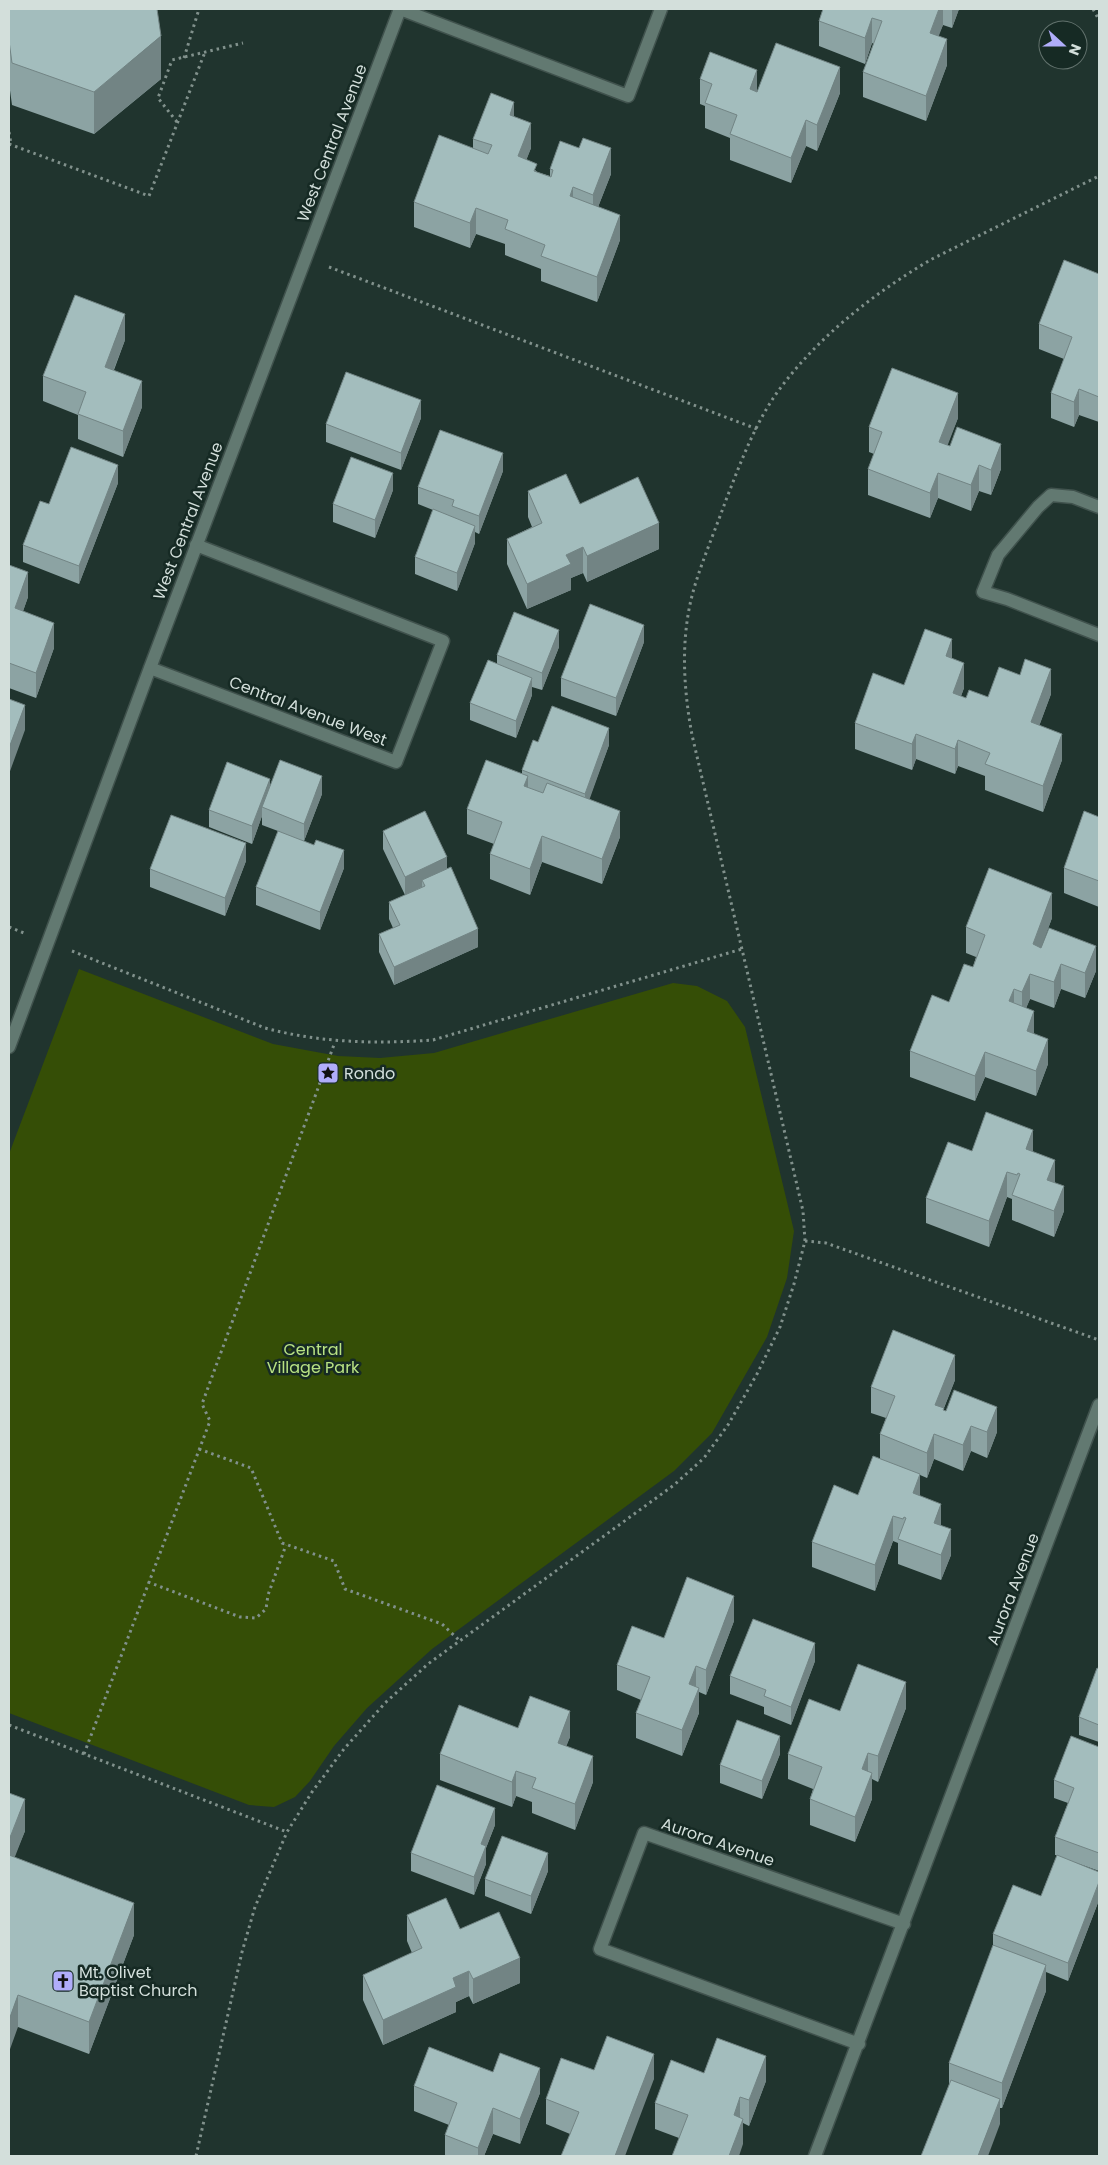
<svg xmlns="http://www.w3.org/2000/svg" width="1108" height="2165" font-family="Poppins,sans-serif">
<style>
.green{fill:#354e06}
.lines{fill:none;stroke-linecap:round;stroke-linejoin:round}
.minor-casing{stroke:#40524d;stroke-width:15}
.path{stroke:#81918c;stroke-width:3;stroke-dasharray:2.5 4;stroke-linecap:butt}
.minor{stroke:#627971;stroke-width:12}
.wall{fill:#8ca3a3}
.shaded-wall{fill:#728484}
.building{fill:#a3bdbd;stroke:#728484}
.labels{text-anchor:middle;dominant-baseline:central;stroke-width:5;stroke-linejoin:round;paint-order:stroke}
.street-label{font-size:16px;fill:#d3dfdb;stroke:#162a24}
.poi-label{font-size:16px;fill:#d3dfdb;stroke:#162a24;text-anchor:start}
.park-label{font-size:16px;fill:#b8e283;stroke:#162a24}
</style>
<rect width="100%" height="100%" fill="#20342e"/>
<path class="green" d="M79,969L273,1044L338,1056L380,1058L434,1053L673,983L697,986L727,1001L745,1027L794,1231L787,1278L767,1337L712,1433L674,1471L432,1649L367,1708L334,1746L310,1781L295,1797L274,1807L249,1805L9,1713V1154Z"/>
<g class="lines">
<g class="minor-casing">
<path id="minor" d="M400,9L628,96L661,9
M1099,507L1073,497L1051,495L1038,507L998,555L983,592L1007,599L1099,635
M150,668L396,762L443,641L196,545
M9,1047L150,668L400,9
M859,2044L600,1949L644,1833L904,1924
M815,2156L1099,1405"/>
</g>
<path class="path" d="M1093,9L1099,20
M184,58L199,9
M177,122L158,98L172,60L243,43
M9,132L11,144
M9,144L149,196L205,52
M329,267L757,429
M9,927L24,933
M72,951L265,1028C321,1043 376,1044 433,1040L742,949
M805,1241L826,1243L1099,1340
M199,1449L251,1468L282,1543L334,1561L345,1589L442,1624L460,1641
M148,1582L240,1617L256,1618L266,1609L268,1595L286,1545
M9,1725L287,1832
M84,1754L210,1421L202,1404L335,1042
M196,2156L242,1952L255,1907L287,1832L312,1792L344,1749L385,1703L428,1664L674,1485L704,1458L728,1425L757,1374L780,1327L794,1284L805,1241L803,1211L692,735C683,686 680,634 695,585C704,556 716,528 726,500C740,464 754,426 776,394C816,338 874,293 932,259L1099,176"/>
<use href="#minor" class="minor"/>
</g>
<path class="wall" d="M9,9L161,79L94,134L12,105L9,83Z
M823,9H959L952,28L943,25L938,36L947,65L926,121L863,97V72L874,44L872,43L865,64L819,46V21Z
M700,79L757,92L840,93L817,151L806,146L791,183L730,160V138L705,128V106L700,104Z
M514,117L531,148L526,160L537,172L550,176V169L611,174L598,207L620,240L597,302L541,281V269L505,255V244L476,234L470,248L414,227V202L473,148V139Z
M1099,274V422L1079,415L1074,427L1051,418V393L1064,359L1039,349V324Z
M125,340L114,370L142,407L123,457L78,439V415L43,401V376Z
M421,418L401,470L326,442V424Z
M958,418L947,445L1001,469L991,495L979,491L971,511L938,498L930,518L868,495V469L874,454L869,452V427Z
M503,471L479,534L475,532V543L457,591L415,574V557L433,510L418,504V487Z
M118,483L79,584L23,562V545L49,504Z
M393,490L375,538L333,522V504Z
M528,491L580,504L659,549L587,582L583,573L571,578V590L527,609L507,564V539L532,527L528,517Z
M9,565L28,597L23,611L54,648L36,698L9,688Z
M644,642L616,716L561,696V678Z
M559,647L542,690L532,687V695L516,738L470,720V703L497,664V655Z
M952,658L964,688L961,696L966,698L1051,694L1039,726L1062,760L1043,812L985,790V776L958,766L955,774L916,759L912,770L855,749V723L904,685Z
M538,742L609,745L589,799L620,837L602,884L542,862L530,895L490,879V854L494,844L467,834V809L522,773V770Z
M270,788L322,794L304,841L344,868L320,930L256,905V887L278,831L262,825V816L252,844L209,827V810Z
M1099,817V907L1064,893V868Z
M383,831L447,869L478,947L394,985L379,952V934L393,928L389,919V902L405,895L383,849Z
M246,861L225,916L150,887V869Z
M1052,918L1041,947L1096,971L1085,998L1061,989L1054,1008L1030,999L1026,1008L1034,1034L1048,1064L1036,1096L985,1077L975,1101L910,1077V1051L949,1002L973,967L976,957L966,953V927Z
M972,1151L1033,1152L1055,1182L1064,1211L1054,1237L1012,1220V1199L1007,1197L989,1247L926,1223V1198Z
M955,1380L944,1408V1411L997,1432L987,1458L971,1451L963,1471L934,1459L927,1478L920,1475V1496L941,1526L951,1555L941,1580L898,1564V1543L893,1541L875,1591L812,1567V1542L858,1495L880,1459V1434L886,1418L871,1413V1387Z
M734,1621L706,1695L699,1692V1713L682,1756L636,1738V1713L641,1700L617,1690V1665L664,1638Z
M815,1661L791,1725L764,1714V1707L730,1694V1676Z
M1099,1669V1742L1079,1735V1717Z
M906,1708L878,1782L872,1779V1799L855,1842L810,1825V1799L813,1789L788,1779V1754L840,1711Z
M518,1728L570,1737L566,1746L593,1782L575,1830L532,1813V1802L516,1796L512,1807L440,1780V1754Z
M1099,1747V1871L1074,1862L1099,1872V1900L1068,1981L1046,1972V1991L1002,2108H1000V2124L949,2084V2063L993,1946V1934L1041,1896L1057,1855H1055V1837L1068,1803L1054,1798V1780Z
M780,1754L762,1799L720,1783V1765Z
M9,1793L25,1831L14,1857L134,1935L89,2054L18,2027Z
M495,1825L486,1848V1864L474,1895L411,1871V1853Z
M548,1871L531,1914L485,1896V1879Z
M407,1915L460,1929L520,1983L473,2004L469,1996L456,2002V2012L383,2045L363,2000V1975L412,1953L407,1941Z
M594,2070L654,2079L570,2134L546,2124V2099Z
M704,2073L766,2081L749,2126L743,2123V2144L679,2138L655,2129V2103Z
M414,2086L540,2093L520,2144L493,2134L484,2156H445V2135L449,2125L414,2111Z"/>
<path class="shaded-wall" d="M939,9H943V25L930,59V33Z
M952,9H959L952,28Z
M872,18V43L865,64V38Z
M161,36V79L94,134V92Z
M947,39V65L926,121V96Z
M840,67V93L817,151V125Z
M757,70V96L750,89Z
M514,102V128L510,115Z
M806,120V146L791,183V158Z
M531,123V148L518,182V156Z
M611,148V174L593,220V195Z
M573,187V212L570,196Z
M476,208V234L470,248V223Z
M620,215V240L597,302V277Z
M125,314V340L105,392V367Z
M142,381V407L123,457V431Z
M1079,389V415L1074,427V402Z
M958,393V418L939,468V442Z
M421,400V418L401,470V453Z
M1001,444V469L991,495V470Z
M503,453V471L479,534V516Z
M118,465V483L79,584V566Z
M979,465V491L971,511V485Z
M393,473V490L375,538V520Z
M938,473V498L930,518V493Z
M659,523V549L587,582V556Z
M475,526V543L457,591V573Z
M583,547V573L571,578V590L527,609V584L566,555Z
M28,572V597L15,634V608Z
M54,623V648L36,698V673Z
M644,625V642L616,716V698Z
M559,630V647L542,690V673Z
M952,639V665L946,656Z
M964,663V688L953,718V693Z
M1051,669V694L1031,748V722Z
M532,678V695L516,738V721Z
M25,705V730L9,774V748Z
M609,728V745L585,812V794Z
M916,734V759L912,770V744Z
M1062,734V760L1043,812V786Z
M958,740V766L955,774V749Z
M322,776V794L304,841V824Z
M528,776V801L524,786Z
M270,779V796L262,807V816L252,844V826Z
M620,811V837L602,884V859Z
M542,836V862L530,895V869Z
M246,843V861L225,916V898Z
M344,850V868L320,930V912Z
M447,857V875L422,880V887L405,895V877Z
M1052,893V918L1033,970V944Z
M478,929V947L394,985V967Z
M1096,946V971L1085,998V973Z
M1061,964V989L1054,1008V982Z
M1030,974V999L1022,1018V992Z
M1014,989V1015L1009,1001Z
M1034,1011V1036L1027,1031Z
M1048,1039V1064L1036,1096V1071Z
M985,1052V1077L975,1101V1076Z
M1033,1130V1155L1026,1149Z
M1055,1160V1185L1047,1180Z
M1007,1172V1197L989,1247V1221Z
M1064,1186V1211L1054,1237V1211Z
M955,1355V1380L935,1430V1405Z
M997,1407V1432L987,1458V1432Z
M971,1426V1451L963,1471V1445Z
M934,1434V1459L927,1478V1453Z
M920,1474V1500L913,1493Z
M941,1504V1529L934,1523Z
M893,1516V1541L875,1591V1565Z
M951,1529V1555L941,1580V1555Z
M734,1596V1621L706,1695V1670Z
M815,1643V1661L791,1725V1707Z
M696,1666V1691L689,1684Z
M906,1682V1708L878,1782V1756Z
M699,1688V1713L682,1756V1730Z
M570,1711V1737L558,1768V1743Z
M780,1736V1754L762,1799V1781Z
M868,1753V1778L862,1769Z
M593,1756V1782L575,1830V1804Z
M516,1771V1796L512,1807V1782Z
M872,1773V1799L855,1842V1817Z
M25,1799V1831L9,1872V1840Z
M495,1808V1825L486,1848V1864L474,1895V1877L481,1844Z
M548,1853V1871L531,1914V1896Z
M1099,1882V1900L1068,1981V1963Z
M134,1903V1935L89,2054V2022Z
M520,1958V1983L473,2004V1979Z
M1046,1965V1991L1002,2108V2083Z
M469,1971V1996L456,2002V2012L383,2045V2020L453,1978Z
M18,1995V2027L9,2052V2020Z
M654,2054V2079L625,2156H615Z
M766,2056V2081L749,2126V2100Z
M540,2068V2093L520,2144V2119Z
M740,2097V2122L734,2115Z
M1000,2099V2124L988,2156H978Z
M493,2108V2134L484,2156H478V2148Z
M743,2119V2144L739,2156H729Z"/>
<path class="building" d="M9,9H157L161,36L94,92L12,63L9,41Z
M823,9H939L930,33L947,39L926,96L863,72L882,21L872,18L865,38L819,21Z
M776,43L840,67L817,125L806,120L791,158L730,134L737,115L705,103L712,84L700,79L710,52L757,70L750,89L757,92Z
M491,93L514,102L510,115L531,123L518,156L537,164L534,171L551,177L553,170L550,169L560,141L579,148L583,138L611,148L593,195L573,187L570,196L620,215L597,277L541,256L545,245L505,229L508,220L476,208L470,223L414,202L439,135L488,154L492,145L473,139Z
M1064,260L1099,274V397L1079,389L1074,402L1051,393L1072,337L1039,324Z
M75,295L125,314L105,367L142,381L123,431L78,414L86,392L43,376Z
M892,368L958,393L939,442L950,446L957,427L1001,444L991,470L979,465L971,485L938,473L930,493L868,469L882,432L869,427Z
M346,372L421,400L401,453L326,424Z
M440,430L503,453L479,516L452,506L454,500L418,487Z
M71,447L118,465L79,566L23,545L40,501L49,504Z
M351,457L393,473L375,520L333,504Z
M566,474L580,504L638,477L659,523L587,556L583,547L566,555L571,564L527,584L507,539L542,523L528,491Z
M433,509L475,526L457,573L415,557Z
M9,565L28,572L15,608L54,623L36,673L9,663Z
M590,604L644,625L616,698L561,678Z
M514,612L559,630L542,673L497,655Z
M925,629L952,639L946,656L964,663L953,693L966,698L969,690L988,697L999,667L1020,675L1025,659L1051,669L1031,722L1062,734L1043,786L985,764L990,753L958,740L955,749L916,734L912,744L855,723L873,673L904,685Z
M488,660L532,678L516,721L470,703Z
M9,699L25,705L9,748Z
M552,706L609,728L585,794L522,770L533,740L538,742Z
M280,760L322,776L304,824L262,807Z
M486,760L528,776L524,786L543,793L547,783L620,811L602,859L542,836L530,869L490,854L502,822L467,809Z
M227,762L270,779L252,826L209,810Z
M425,811L447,857L405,877L383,831Z
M1084,811L1099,817V881L1064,868Z
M171,815L246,843L225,898L150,869Z
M278,831L314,845L316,840L344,850L320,912L256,887Z
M451,867L478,929L394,967L379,934L400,925L389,902L425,886L422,880Z
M989,868L1052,893L1033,944L1041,948L1049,928L1096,946L1085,973L1061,964L1054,982L1030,974L1022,992L1014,989L1009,1001L1034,1011L1027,1031L1048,1039L1036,1071L985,1052L975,1076L910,1051L932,995L949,1002L964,964L973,967L985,935L966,927Z
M986,1112L1033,1130L1026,1149L1055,1160L1047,1180L1064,1186L1054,1211L1012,1195L1020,1174L1018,1173L1017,1175L1007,1172L989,1221L926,1198L948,1142L972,1151Z
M893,1330L955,1355L935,1405L944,1408L943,1410L946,1411L954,1390L997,1407L987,1432L971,1426L963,1445L934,1434L927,1453L880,1434L895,1396L871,1387Z
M873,1456L920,1474L913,1493L941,1504L934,1523L951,1529L941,1555L898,1539L906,1518L904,1517L903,1519L893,1516L875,1565L812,1542L834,1485L858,1495Z
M687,1577L734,1596L706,1670L696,1666L689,1684L699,1688L682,1730L636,1713L650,1677L617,1665L632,1626L664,1638Z
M753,1619L815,1643L791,1707L764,1696L766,1690L730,1676Z
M858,1664L906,1682L878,1756L868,1753L862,1769L872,1773L855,1817L810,1799L822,1767L788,1754L809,1699L840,1711Z
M1097,1668L1099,1669V1725L1079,1717Z
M530,1696L570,1711L558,1743L593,1756L575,1804L532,1788L536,1778L516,1771L512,1782L440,1754L459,1705L518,1728Z
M737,1720L780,1736L762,1781L720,1765Z
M1071,1736L1099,1747V1853L1055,1837L1074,1788L1054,1780Z
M437,1785L495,1808L481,1844L486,1846L474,1877L411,1853Z
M9,1793L25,1799L9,1840Z
M502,1836L548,1853L531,1896L485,1879Z
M9,1855L134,1903L89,2022L18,1995L9,2020Z
M1057,1855L1099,1872V1882L1068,1963L993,1934L1013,1885L1041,1896Z
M446,1898L460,1929L499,1912L520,1958L473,1979L469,1971L453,1978L456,1987L383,2020L363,1975L422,1948L407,1915Z
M993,1945L1046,1965L1002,2083L949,2063Z
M607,2036L654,2054L615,2156H561L579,2112L546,2099L561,2058L594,2070Z
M717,2038L766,2056L749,2100L740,2097L734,2115L743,2119L729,2156H672L688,2115L655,2103L671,2060L704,2073Z
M429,2047L493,2072L500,2053L540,2068L520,2119L493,2108L478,2148L445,2135L457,2103L414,2086Z
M951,2080L1000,2099L978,2156H921Z"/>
<defs>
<g id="sight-square" transform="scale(1.125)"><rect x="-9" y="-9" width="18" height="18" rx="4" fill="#b0adfa" stroke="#162a24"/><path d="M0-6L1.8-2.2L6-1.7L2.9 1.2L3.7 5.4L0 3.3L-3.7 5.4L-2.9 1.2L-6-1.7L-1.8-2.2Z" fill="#111"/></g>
<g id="church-square" transform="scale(1.125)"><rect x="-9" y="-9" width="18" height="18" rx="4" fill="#b0adfa" stroke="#162a24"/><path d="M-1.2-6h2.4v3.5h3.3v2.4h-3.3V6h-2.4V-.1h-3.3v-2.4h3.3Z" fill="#111"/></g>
</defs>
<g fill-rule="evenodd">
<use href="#sight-square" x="328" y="1073"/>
<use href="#church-square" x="63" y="1981"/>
</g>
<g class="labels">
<g class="street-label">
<text transform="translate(332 143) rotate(-69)">West Central Avenue</text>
<text transform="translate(188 521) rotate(-69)">West Central Avenue</text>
<text transform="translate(308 711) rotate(21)">Central Avenue West</text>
<text transform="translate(1013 1589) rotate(-69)">Aurora Avenue</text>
<text transform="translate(718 1842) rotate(19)">Aurora Avenue</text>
</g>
<g class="poi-label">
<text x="344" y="1073">Rondo</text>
<text x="79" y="1972">Mt. Olivet<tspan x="79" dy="18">Baptist Church</tspan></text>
</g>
<g class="park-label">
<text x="313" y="1349">Central<tspan x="313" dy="18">Village Park</tspan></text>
</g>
</g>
<rect width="1108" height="2165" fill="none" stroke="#d3dfdb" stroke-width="20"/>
<g transform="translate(1063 45) rotate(111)"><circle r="24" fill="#162a24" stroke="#62726d"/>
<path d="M0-4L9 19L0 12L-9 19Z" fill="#b0adfa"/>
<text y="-8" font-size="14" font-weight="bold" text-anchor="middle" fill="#d3dfdb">N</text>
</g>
</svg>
